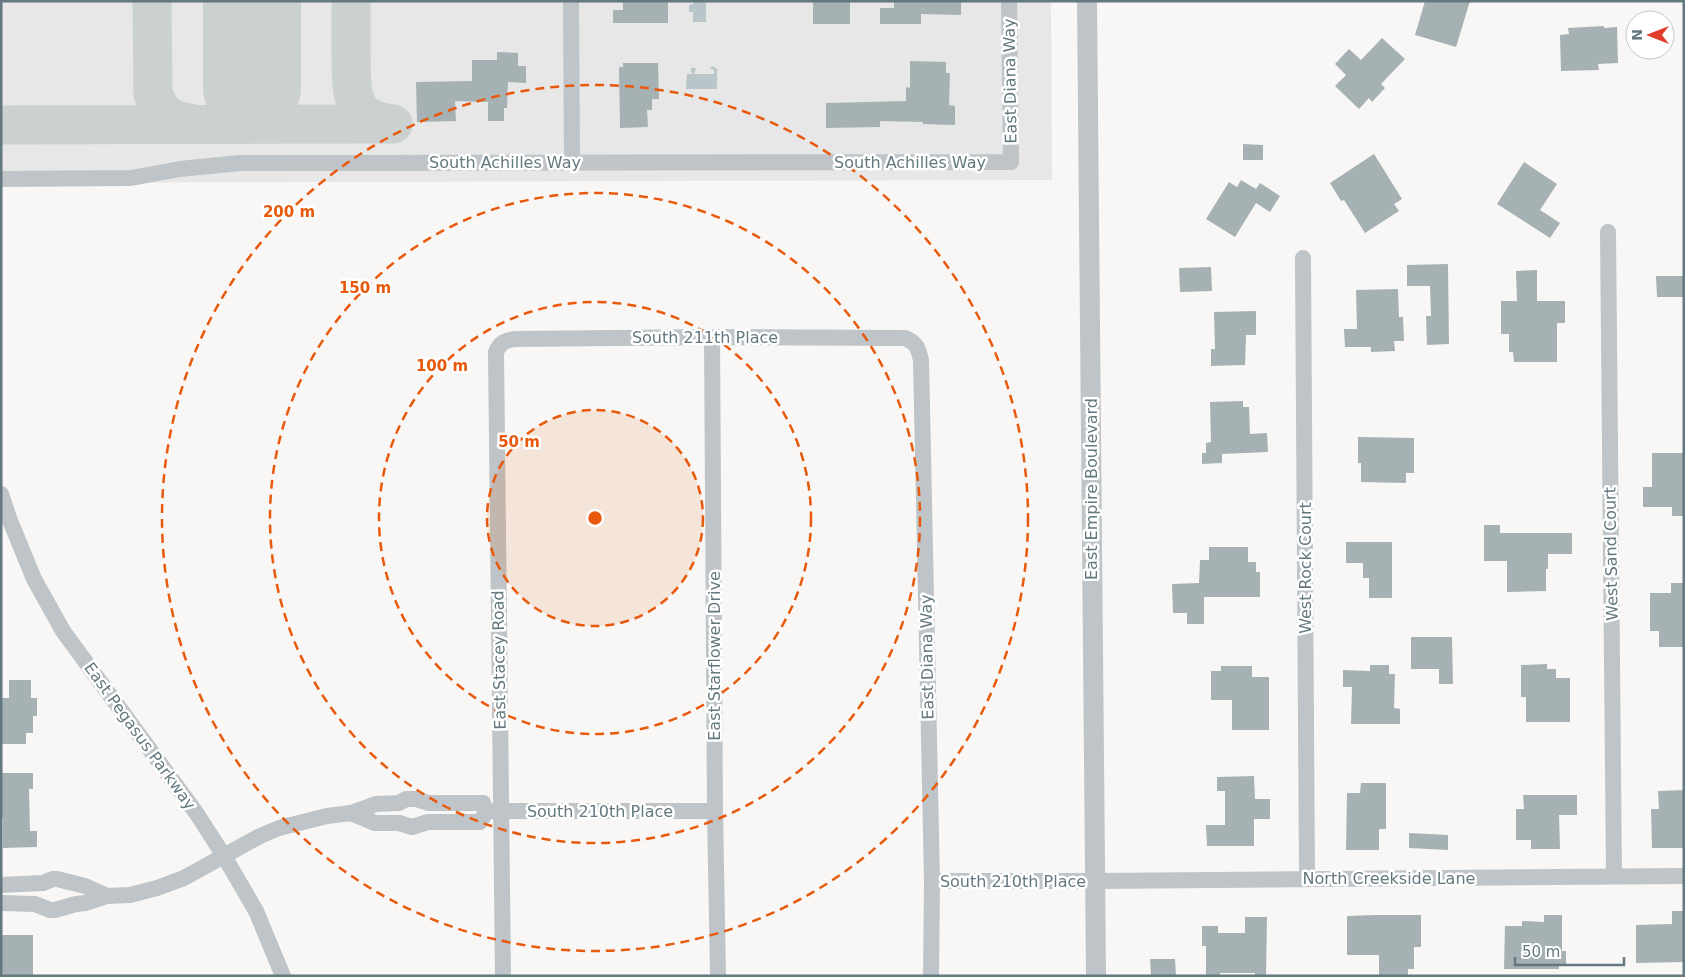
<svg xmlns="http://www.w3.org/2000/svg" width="1685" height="977" font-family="'DejaVu Sans',sans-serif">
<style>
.built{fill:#e6e7e6}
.water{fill:#b8c6c9}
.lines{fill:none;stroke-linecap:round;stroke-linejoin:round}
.taxiway{stroke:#cbd0d0;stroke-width:39}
.runway{stroke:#cbd0d0;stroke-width:98}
.building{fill:#a6b1b4}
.minor{stroke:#bec4c7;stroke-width:16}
.tertiary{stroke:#bec4c7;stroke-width:20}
.ring{fill:none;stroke:#e8590c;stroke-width:2.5;stroke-dasharray:9 6}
.labels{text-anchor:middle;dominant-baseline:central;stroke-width:5;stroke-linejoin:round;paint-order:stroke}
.street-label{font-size:16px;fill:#63787f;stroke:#fff}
.centre{fill:#e8590c;stroke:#fff;stroke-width:2.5}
.ring-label{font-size:15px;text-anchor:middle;font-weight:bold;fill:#e8590c;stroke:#fff;stroke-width:5;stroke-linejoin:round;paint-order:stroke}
</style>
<rect width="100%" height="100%" fill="#f8f7f5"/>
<path class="built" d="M1,1H1051L1052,180L1,183Z"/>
<path class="water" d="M693,1H706V22H693V12H689V5L693,4Z
M712,66L717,69V89H686L687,74H693L691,72V68H696L694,74H714V70L710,68Z"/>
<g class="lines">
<path class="taxiway" d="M152,1L153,94L161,110L172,119L193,124
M351,1C351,19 351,38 351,56C352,92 348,119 393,124
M252,87C255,111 272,120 294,124
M1,125L393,124"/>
<path class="runway" d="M252,1V87"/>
</g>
<path class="building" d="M623,1H668V23H613V10H623Z
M894,1H961V15L921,14V24H880V8H894Z
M1425,1H1470L1456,47L1415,35Z
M813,2H850V24H813Z
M1604,26V28L1617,27L1618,63L1598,64L1599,70L1561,71L1560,35L1569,34L1568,28Z
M1382,38L1405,59L1381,84L1385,88L1372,102L1369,98L1359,109L1335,86L1346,75L1335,64L1349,49L1361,60Z
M497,52L518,53V66H526V83L508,82L507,108H504V121H488V102L455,101L456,121L417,122L416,82L472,81V60H497Z
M910,61L946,62V73H950L949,105L955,106V125L923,124V122L880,121V127L826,128V103L906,101V87L910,88Z
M623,63H658L659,99H652V110H647L648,127L620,128L619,67H623Z
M1243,144L1263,145V160H1243Z
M1374,154L1402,199L1394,204L1399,211L1365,233L1344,200L1341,201L1330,183Z
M1524,162L1557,184L1540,210L1560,223L1550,238L1497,204Z
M1241,180L1256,189L1260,183L1280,196L1270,212L1256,203L1235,237L1206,219L1229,182L1237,187Z
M1448,264L1449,344L1427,345L1426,316H1431L1430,286H1407V265Z
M1211,267L1212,291L1180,292L1179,268Z
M1537,270V301H1565V323H1557V362H1514L1513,352H1509V334H1501V301H1517L1516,271Z
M1656,276H1684V297H1657Z
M1398,289L1399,317H1403L1404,341H1394L1395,351L1371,352V347H1345L1344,329H1357L1356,290Z
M1256,311V335H1246L1245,365L1211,366V349H1215L1214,312Z
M1243,401V407H1249L1250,434L1267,433L1268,452L1222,454V463L1202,464V453H1206V443L1211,442L1210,402Z
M1358,437L1414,438V473H1406V483L1361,482V463H1358Z
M1652,453H1684V516H1672V507H1643V487H1652Z
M1484,525H1500V533H1572V554H1548V569H1546V591L1507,592V561H1484Z
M1346,542H1392V598H1369V578H1363V563H1346Z
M1209,547H1248V562H1256V572H1260V597H1204V624H1187V613H1173L1172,584L1199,583L1200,560H1209Z
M1671,583H1684V647H1659V631H1650V593H1671Z
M1411,637H1452L1453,684H1439V669H1411Z
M1547,664V669H1556V678H1570V722H1526V697H1521V665Z
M1370,665H1389V674H1395L1394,708L1400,709V724H1351L1352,687H1343V670L1370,671Z
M1221,666H1252V677H1269V730H1232V700H1211V671H1221Z
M9,680H31V698H37V716H33V733H26V744H1V698H9Z
M1,773H33V789H29L30,831H37V847L3,848V818H1Z
M1254,776L1255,799H1270V819H1254V846H1207L1206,825H1225V791H1217V777Z
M1361,783H1386V829H1379V850H1346L1347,793H1360Z
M1684,790V848H1652L1651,809H1659L1658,791Z
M1523,795H1577V815H1559L1560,849H1531V840H1516V809H1524Z
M1409,833L1448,835V850L1409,848Z
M1672,911H1684V962L1636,963V925L1672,924Z
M1375,915H1421V947H1414V969H1408V976H1379V955H1347V916Z
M1544,915H1562V951H1566V964H1559V969H1504L1505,926H1522V921L1544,922Z
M1245,917H1267L1266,976H1255V973H1220V976H1206V946H1202V926H1218V933H1245Z
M1,935H33V976H1Z
M1150,959H1175L1176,976H1151Z"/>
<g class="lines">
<path class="minor" d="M571,1L572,162
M1,179L131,178L180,169L240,163L1011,162L1009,1
M1608,232L1614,876
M1303,258L1307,878
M712,337L715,811L718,976
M1,494L9,518L34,579L63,631L197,814L224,856L256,911L283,976
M406,799H416L428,803H483L486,812L480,822H428L412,827L399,823H375L351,813L376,804L399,803Z
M491,811H715
M932,881H1095L1684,876
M1,885L43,883L53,879H57L85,886L107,896
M1,903L35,904L50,910H55L76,904L86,903L107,896L130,895L157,888L184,878L260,836L279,828L327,816L351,813
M503,976L496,352C500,342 506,340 516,339L712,337L905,338C917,343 918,348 921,360L932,881L931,976"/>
<path class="tertiary" d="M1087,1L1096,976"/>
</g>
<circle cx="595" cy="518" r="108" fill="#e8590c" fill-opacity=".12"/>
<g class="ring">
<circle cx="595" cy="518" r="108"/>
<circle cx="595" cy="518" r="216"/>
<circle cx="595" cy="518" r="325"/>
<circle cx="595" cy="518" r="433"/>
</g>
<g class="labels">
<g class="street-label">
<text transform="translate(1010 81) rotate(-91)">East Diana Way</text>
<text x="505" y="162">South Achilles Way</text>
<text x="910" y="162">South Achilles Way</text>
<text x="705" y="337">South 211th Place</text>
<text transform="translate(1091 489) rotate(-90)">East Empire Boulevard</text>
<text transform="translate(1611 554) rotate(-91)">West Sand Court</text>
<text transform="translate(1305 568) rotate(-90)">West Rock Court</text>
<text transform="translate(714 656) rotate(-90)">East Starflower Drive</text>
<text transform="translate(927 657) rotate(-91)">East Diana Way</text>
<text transform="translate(499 660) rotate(-91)">East Stacey Road</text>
<text transform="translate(140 736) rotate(54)">East Pegasus Parkway</text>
<text x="600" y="811">South 210th Place</text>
<text x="1389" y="878">North Creekside Lane</text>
<text x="1013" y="881">South 210th Place</text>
</g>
</g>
<circle cx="595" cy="518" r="8" class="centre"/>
<g class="ring-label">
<text x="289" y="217">200 m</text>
<text x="365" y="293">150 m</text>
<text x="442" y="371">100 m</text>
<text x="519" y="447">50 m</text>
</g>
<rect width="1685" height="977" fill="none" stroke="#63787f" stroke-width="5"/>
<g transform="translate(1650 35) rotate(270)"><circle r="24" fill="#ffffff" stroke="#c1c9cc"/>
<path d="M0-4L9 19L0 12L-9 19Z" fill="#e03d2d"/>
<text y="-8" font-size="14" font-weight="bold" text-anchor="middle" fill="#63787f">N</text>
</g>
<path d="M1515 957v8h109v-8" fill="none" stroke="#63787f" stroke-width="2.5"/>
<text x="1522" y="957" font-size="15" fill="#63787f" stroke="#ffffff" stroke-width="4" paint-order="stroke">50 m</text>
</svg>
